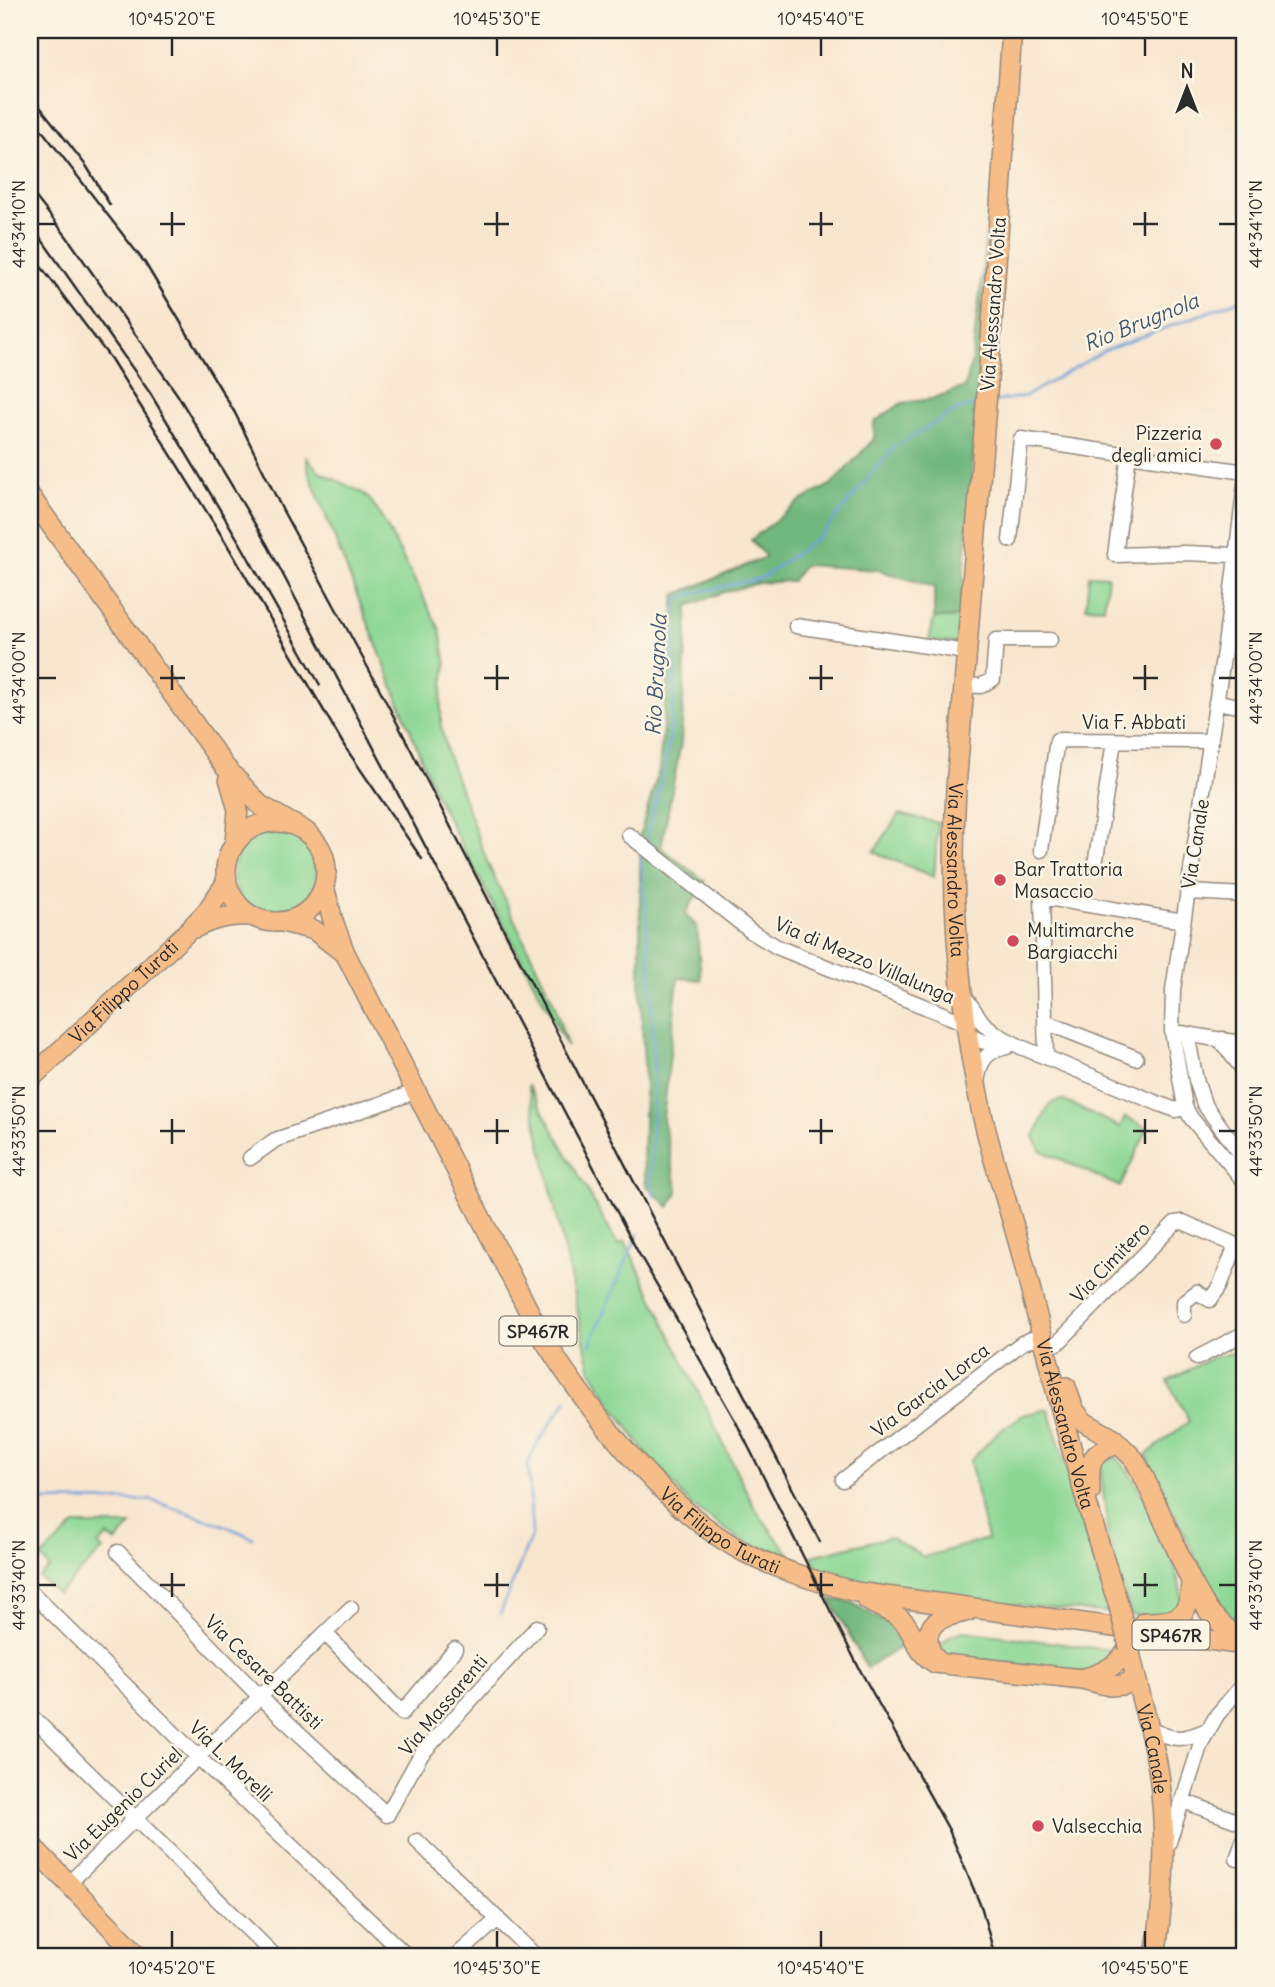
<svg xmlns="http://www.w3.org/2000/svg" width="1275" height="1987" font-family="Delius,sans-serif">
<style>
.green{fill:#8cd794;stroke:#5c8160;stroke-width:2}
.forest{fill:#71b87e;stroke:#4e7254;stroke-width:2}
.lines{fill:none;stroke-linecap:round;stroke-linejoin:round}
.stream{stroke:#6da1d9;stroke-width:2.5}
.minor-casing{stroke:#92887d;stroke-width:17}
.major-casing{stroke:#92887d;stroke-width:22}
.minor{stroke:#fff;stroke-width:14}
.major{stroke:#f7bd88;stroke-width:19}
.rail{stroke:#2b2b2b;stroke-width:2.5}
.major-bridge-casing{stroke:#92887d;stroke-width:22;stroke-linecap:butt}
.major-bridge{stroke:#f7bd88;stroke-width:19}
.ticks{fill:none;stroke:#2b2b2b;stroke-width:2.5}
.poi-dot{fill:#d1495b;stroke:#fcf5e5;stroke-width:2.5}
.labels{text-anchor:middle;dominant-baseline:central;stroke-width:5;stroke-linejoin:round;paint-order:stroke}
.shield{fill:#fcf5e5;stroke:#6a6863;stroke-width:2}
.shield-label{font-size:18px;font-weight:bold;fill:#2b2b2b}
.street-label{font-size:19px;fill:#2b2b2b;stroke:#fcf5e5}
.poi-label{font-size:19px;fill:#2b2b2b;stroke:#fcf5e5;text-anchor:start}
.water-label{font-size:21px;font-style:italic;fill:#455a71;stroke:#fcf5e5}
.neatline{fill:none;stroke:#2b2b2b;stroke-width:2.5}
.ticks-label{font-size:18px;text-anchor:middle;fill:#2b2b2b}
</style>
<rect width="100%" height="100%" fill="#fcf5e5"/>
<filter id="ink" filterUnits="userSpaceOnUse"><feTurbulence type="fractalNoise" baseFrequency=".0143" numOctaves="2"/><feDisplacementMap in="SourceGraphic" scale="14" xChannelSelector="R" yChannelSelector="G"/><feConvolveMatrix kernelMatrix="1 2 1 2 8 2 1 2 1" color-interpolation-filters="sRGB"/></filter>
<filter id="wash" filterUnits="userSpaceOnUse"><feTurbulence type="fractalNoise" baseFrequency=".00686" numOctaves="4" result="noise"/><feDisplacementMap in="SourceGraphic" scale="28" xChannelSelector="R" yChannelSelector="G"/><feGaussianBlur stdDeviation="1.57" result="paint"/><feColorMatrix in="noise" values="0 0 0 0 0 0 0 0 0 0 0 0 0 0 0 0 0 1.4 0 .05"/><feComposite in="paint" operator="in"/></filter>
<g filter="url(#wash)">
<rect width="100%" height="100%" fill="#f8e6cf"/>
<path class="green" d="M306,457L320,472L363,493L372,502L387,527L440,630L446,664L441,699V726L447,753L488,864L554,1003L567,1046L437,798L309,473Z
M1089,575L1108,576L1104,608L1086,607Z
M960,617L958,644L929,640L934,618Z
M899,814L938,823L934,877L874,852Z
M233 873a42 42 0 1 1 84 0a42 42 0 1 1-84 0Z
M528,1085L618,1245L625,1241L755,1509L796,1563L785,1562L736,1537L691,1505L649,1457L610,1402L590,1368Z
M1062,1100L1120,1127L1125,1117L1148,1128L1120,1187L1040,1150L1034,1136L1050,1103Z
M1241,1351L1245,1356V1439L1237,1455L1245,1458V1474L1243,1477L1245,1479V1594L1234,1620L1219,1605L1146,1455L1189,1421L1168,1381L1211,1358Z
M1049,1409L1109,1613C1012,1605 914,1596 819,1573L812,1556L890,1537L924,1557L987,1539L970,1461L997,1433L1023,1415Z
M1116,1457C1144,1486 1178,1562 1183,1603L1163,1617L1131,1615L1107,1534C1108,1510 1100,1487 1101,1463Z
M75,1525H131L116,1542L108,1536L98,1545L103,1550L58,1594L39,1577L50,1568L41,1557Z
M963,1631L1110,1650L1115,1659L1088,1673L944,1656L941,1645L950,1636Z"/>
<path class="forest" d="M987,229L972,482L960,617L934,618V587L878,570L804,565L792,581L758,583L721,593L688,606L681,743L661,848L705,881L685,914L697,927L701,980L678,978L663,1120L678,1192L669,1207L646,1185L643,1160L645,1087L640,979V834L659,770L675,595L766,557L751,540L799,502L832,484L874,439V422L902,403L931,399L965,387L972,361Z
M830,1599L851,1602L884,1622L901,1628L910,1641L867,1668Z"/>
<g class="lines">
<path class="stream" d="M992,402L1026,396L1104,351L1245,298
M645,842C654,806 665,772 670,735C676,694 674,651 674,609L679,599L694,593L762,578L822,534L893,448L959,409L979,405
M643,852L641,860L651,974L654,1080L650,1185L655,1197
M590,1344L638,1234
M30,1501L150,1500L226,1526L253,1538
M500,1614L532,1534L528,1463L536,1446L567,1400"/>
</g>
</g>
<g filter="url(#ink)">
<g class="lines">
<g class="minor-casing">
<path id="minor" d="M1129,455L1115,555L1184,553L1235,555
M1245,484L1226,638L1173,990L1172,1031L1185,1107L1191,1118L1245,1182
M1010,540L1021,439L1245,472
M796,626L966,652
M1226,638L1245,641
M964,685L981,686L993,679L996,640H1050
M1216,702L1245,707
M629,835L752,932L777,947L965,1023
M1041,850L1057,740L1211,741
M1096,859L1114,741
M1188,892L1245,895
M965,997L983,1023L998,1035L1021,1047L1162,1105L1176,1110L1185,1107
M1045,1022L1136,1058
M1181,1033L1245,1044
M1187,1034L1196,1080L1204,1104L1245,1160
M967,1035L981,1041L1006,1047
M1222,1039L1223,1044L1245,1072
M1046,1057L1042,897L1183,921
M978,1077C981,1058 988,1051 1007,1047
M250,1158L275,1140L415,1092
M1184,1315V1302L1197,1292L1210,1300L1220,1286L1236,1245
M1045,1347L1058,1343L1175,1223L1183,1222L1245,1249
M1197,1358L1245,1333
M843,1480L1022,1343L1042,1335
M118,1552L260,1697L387,1815L420,1756L537,1627
M30,1591L199,1758L408,1957
M325,1633L402,1713L455,1649
M30,1715L276,1957
M1148,1728C1173,1741 1182,1741 1207,1730
M1183,1801L1245,1824
M417,1841L537,1957
M1168,1845L1201,1743L1217,1715L1245,1682
M1237,1859L1245,1836
M68,1884L351,1608
M455,1957L498,1919"/>
</g>
<g class="major-casing">
<g id="major">
<path id="s1" d="M1012,30L989,367L956,788C950,895 958,999 980,1104C990,1155 1009,1205 1022,1256C1051,1373 1080,1489 1118,1603"/>
<path d="M30,496L225,767L260,805L294,825"/>
<path d="M229,778L238,810L235,842"/>
<circle cx="276" cy="872" r="50"/>
<path id="s2" d="M324,886L333,921L345,953L540,1333C587,1409 669,1516 750,1555C784,1572 820,1582 856,1592L1245,1645"/>
<path d="M283,922L314,930L344,953"/>
<path d="M195,928C214,918 230,915 251,916"/>
<path id="s3" d="M30,1079L185,934L207,911L226,883"/>
<path d="M1066,1387L1074,1410L1084,1422L1114,1439L1134,1459L1145,1479L1191,1581L1209,1612L1228,1630L1245,1637"/>
<path d="M1090,1492C1090,1468 1086,1455 1112,1446"/>
<path d="M867,1600C880,1609 895,1611 905,1623C917,1639 916,1651 935,1663L1082,1679L1110,1686L1123,1685L1136,1679"/>
<path d="M1144,1622C1178,1622 1190,1618 1191,1581"/>
<path id="s4" d="M1129,1647C1137,1689 1152,1731 1159,1774C1167,1836 1165,1895 1155,1957"/>
<path d="M938,1661C926,1650 923,1630 939,1620C947,1615 959,1614 968,1611"/>
<path d="M1083,1678C1103,1674 1119,1665 1129,1647"/>
<path d="M30,1844L140,1957"/>
</g>
</g>
<use href="#minor" class="minor"/>
<use href="#major" class="major"/>
<path class="rail" d="M30,94L87,167L110,205
M30,115L145,263L235,413L283,511L379,688L820,1542
M30,190L67,237L177,394L268,546L638,1252L736,1422L860,1670L949,1830L982,1909L995,1957
M30,223L150,393L240,543L320,685
M30,252L111,359L225,541L345,747L422,859"/>
<g class="major-bridge-casing">
<path id="major-bridge" d="M1118,1603L1129,1647"/>
</g>
<use href="#major-bridge" class="major-bridge"/>
</g>
</g>
<path class="ticks" d="M172,38V56M497,38V56M821,38V56M1145,38V56M172,212V236M497,212V236M821,212V236M1145,212V236M38,224H56M160,224H185M484,224H509M809,224H833M1133,224H1158M1219,224H1236M172,665V690M497,665V690M821,665V690M1145,665V690M38,678H56M160,678H185M484,678H509M809,678H833M1133,678H1158M1219,678H1236M172,1119V1144M497,1119V1144M821,1119V1144M1145,1119V1144M38,1131H56M160,1131H185M484,1131H509M809,1131H833M1133,1131H1158M1219,1131H1236M172,1573V1597M497,1573V1597M821,1573V1597M1145,1573V1597M38,1585H56M160,1585H185M484,1585H509M809,1585H833M1133,1585H1158M1219,1585H1236M172,1931V1948M497,1931V1948M821,1931V1948M1145,1931V1948"/>
<g class="poi-dot">
<circle cx="1216" cy="444" r="7"/>
<circle cx="1000" cy="880" r="7"/>
<circle cx="1013" cy="941" r="7"/>
<circle cx="1038" cy="1826" r="7"/>
</g>
<g class="labels">
<g class="shield">
<rect x="499.5" y="1316.5" width="77" height="29" rx="5"/>
<rect x="1132.5" y="1620.5" width="77" height="29" rx="5"/>
</g>
<g class="shield-label">
<text x="538" y="1331">SP467R</text>
<text x="1171" y="1635">SP467R</text>
</g>
<g class="street-label">
<text transform="translate(993 304) rotate(-86)">Via Alessandro Volta</text>
<text x="1134" y="722">Via F. Abbati</text>
<text transform="translate(1195 844) rotate(-81)">Via Canale</text>
<text stroke="none"><textPath href="#s1" startOffset="842">Via Alessandro Volta</textPath></text>
<text transform="translate(865 960) rotate(23)">Via di Mezzo Villalunga</text>
<text stroke="none"><textPath href="#s3" startOffset="128">Via Filippo Turati</textPath></text>
<text transform="translate(1110 1262) rotate(-46)">Via Cimitero</text>
<text transform="translate(930 1390) rotate(-37)">Via Garcia Lorca</text>
<text stroke="none"><textPath href="#s1" startOffset="1409">Via Alessandro Volta</textPath></text>
<text stroke="none"><textPath href="#s2" startOffset="768">Via Filippo Turati</textPath></text>
<text transform="translate(264 1672) rotate(44)">Via Cesare Battisti</text>
<text transform="translate(443 1705) rotate(-50)">Via Massarenti</text>
<text stroke="none"><textPath href="#s4" startOffset="105">Via Canale</textPath></text>
<text transform="translate(231 1761) rotate(44)">Via L. Morelli</text>
<text transform="translate(123 1804) rotate(-44)">Via Eugenio Curiel</text>
</g>
<g class="poi-label">
<text x="1202" y="433" text-anchor="end">Pizzeria<tspan x="1202" dy="22">degli amici</tspan></text>
<text x="1014" y="869">Bar Trattoria<tspan x="1014" dy="22">Masaccio</tspan></text>
<text x="1027" y="930">Multimarche<tspan x="1027" dy="22">Bargiacchi</tspan></text>
<text x="1052" y="1826">Valsecchia</text>
</g>
<g class="water-label">
<text transform="translate(1141 322) rotate(-22)">Rio Brugnola</text>
<text transform="translate(656 675) rotate(-87)">Rio Brugnola</text>
</g>
</g>
<rect width="1275" height="1987" fill="none" stroke="#fcf5e5" stroke-width="77"/>
<g transform="translate(1187 88)" stroke="#fcf5e5" stroke-width="5" paint-order="stroke">
<path d="M0-5L12 26L0 18L-12 26Z" fill="#2b2b2b"/>
<text y="-10" font-size="19" font-weight="bold" text-anchor="middle" fill="#2b2b2b">N</text>
</g>
<rect x="38" y="38" width="1198" height="1910" class="neatline"/>
<g class="ticks-label">
<text x="172" y="25">10°45'20"E</text>
<text x="497" y="25">10°45'30"E</text>
<text x="821" y="25">10°45'40"E</text>
<text x="1145" y="25">10°45'50"E</text>
<text transform="translate(19 224) rotate(-90)" y="6">44°34'10"N</text>
<text transform="translate(1256 224) rotate(-90)" y="6">44°34'10"N</text>
<text transform="translate(19 678) rotate(-90)" y="6">44°34'00"N</text>
<text transform="translate(1256 678) rotate(-90)" y="6">44°34'00"N</text>
<text transform="translate(19 1131) rotate(-90)" y="6">44°33'50"N</text>
<text transform="translate(1256 1131) rotate(-90)" y="6">44°33'50"N</text>
<text transform="translate(19 1585) rotate(-90)" y="6">44°33'40"N</text>
<text transform="translate(1256 1585) rotate(-90)" y="6">44°33'40"N</text>
<text x="172" y="1974">10°45'20"E</text>
<text x="497" y="1974">10°45'30"E</text>
<text x="821" y="1974">10°45'40"E</text>
<text x="1145" y="1974">10°45'50"E</text>
</g>
</svg>
